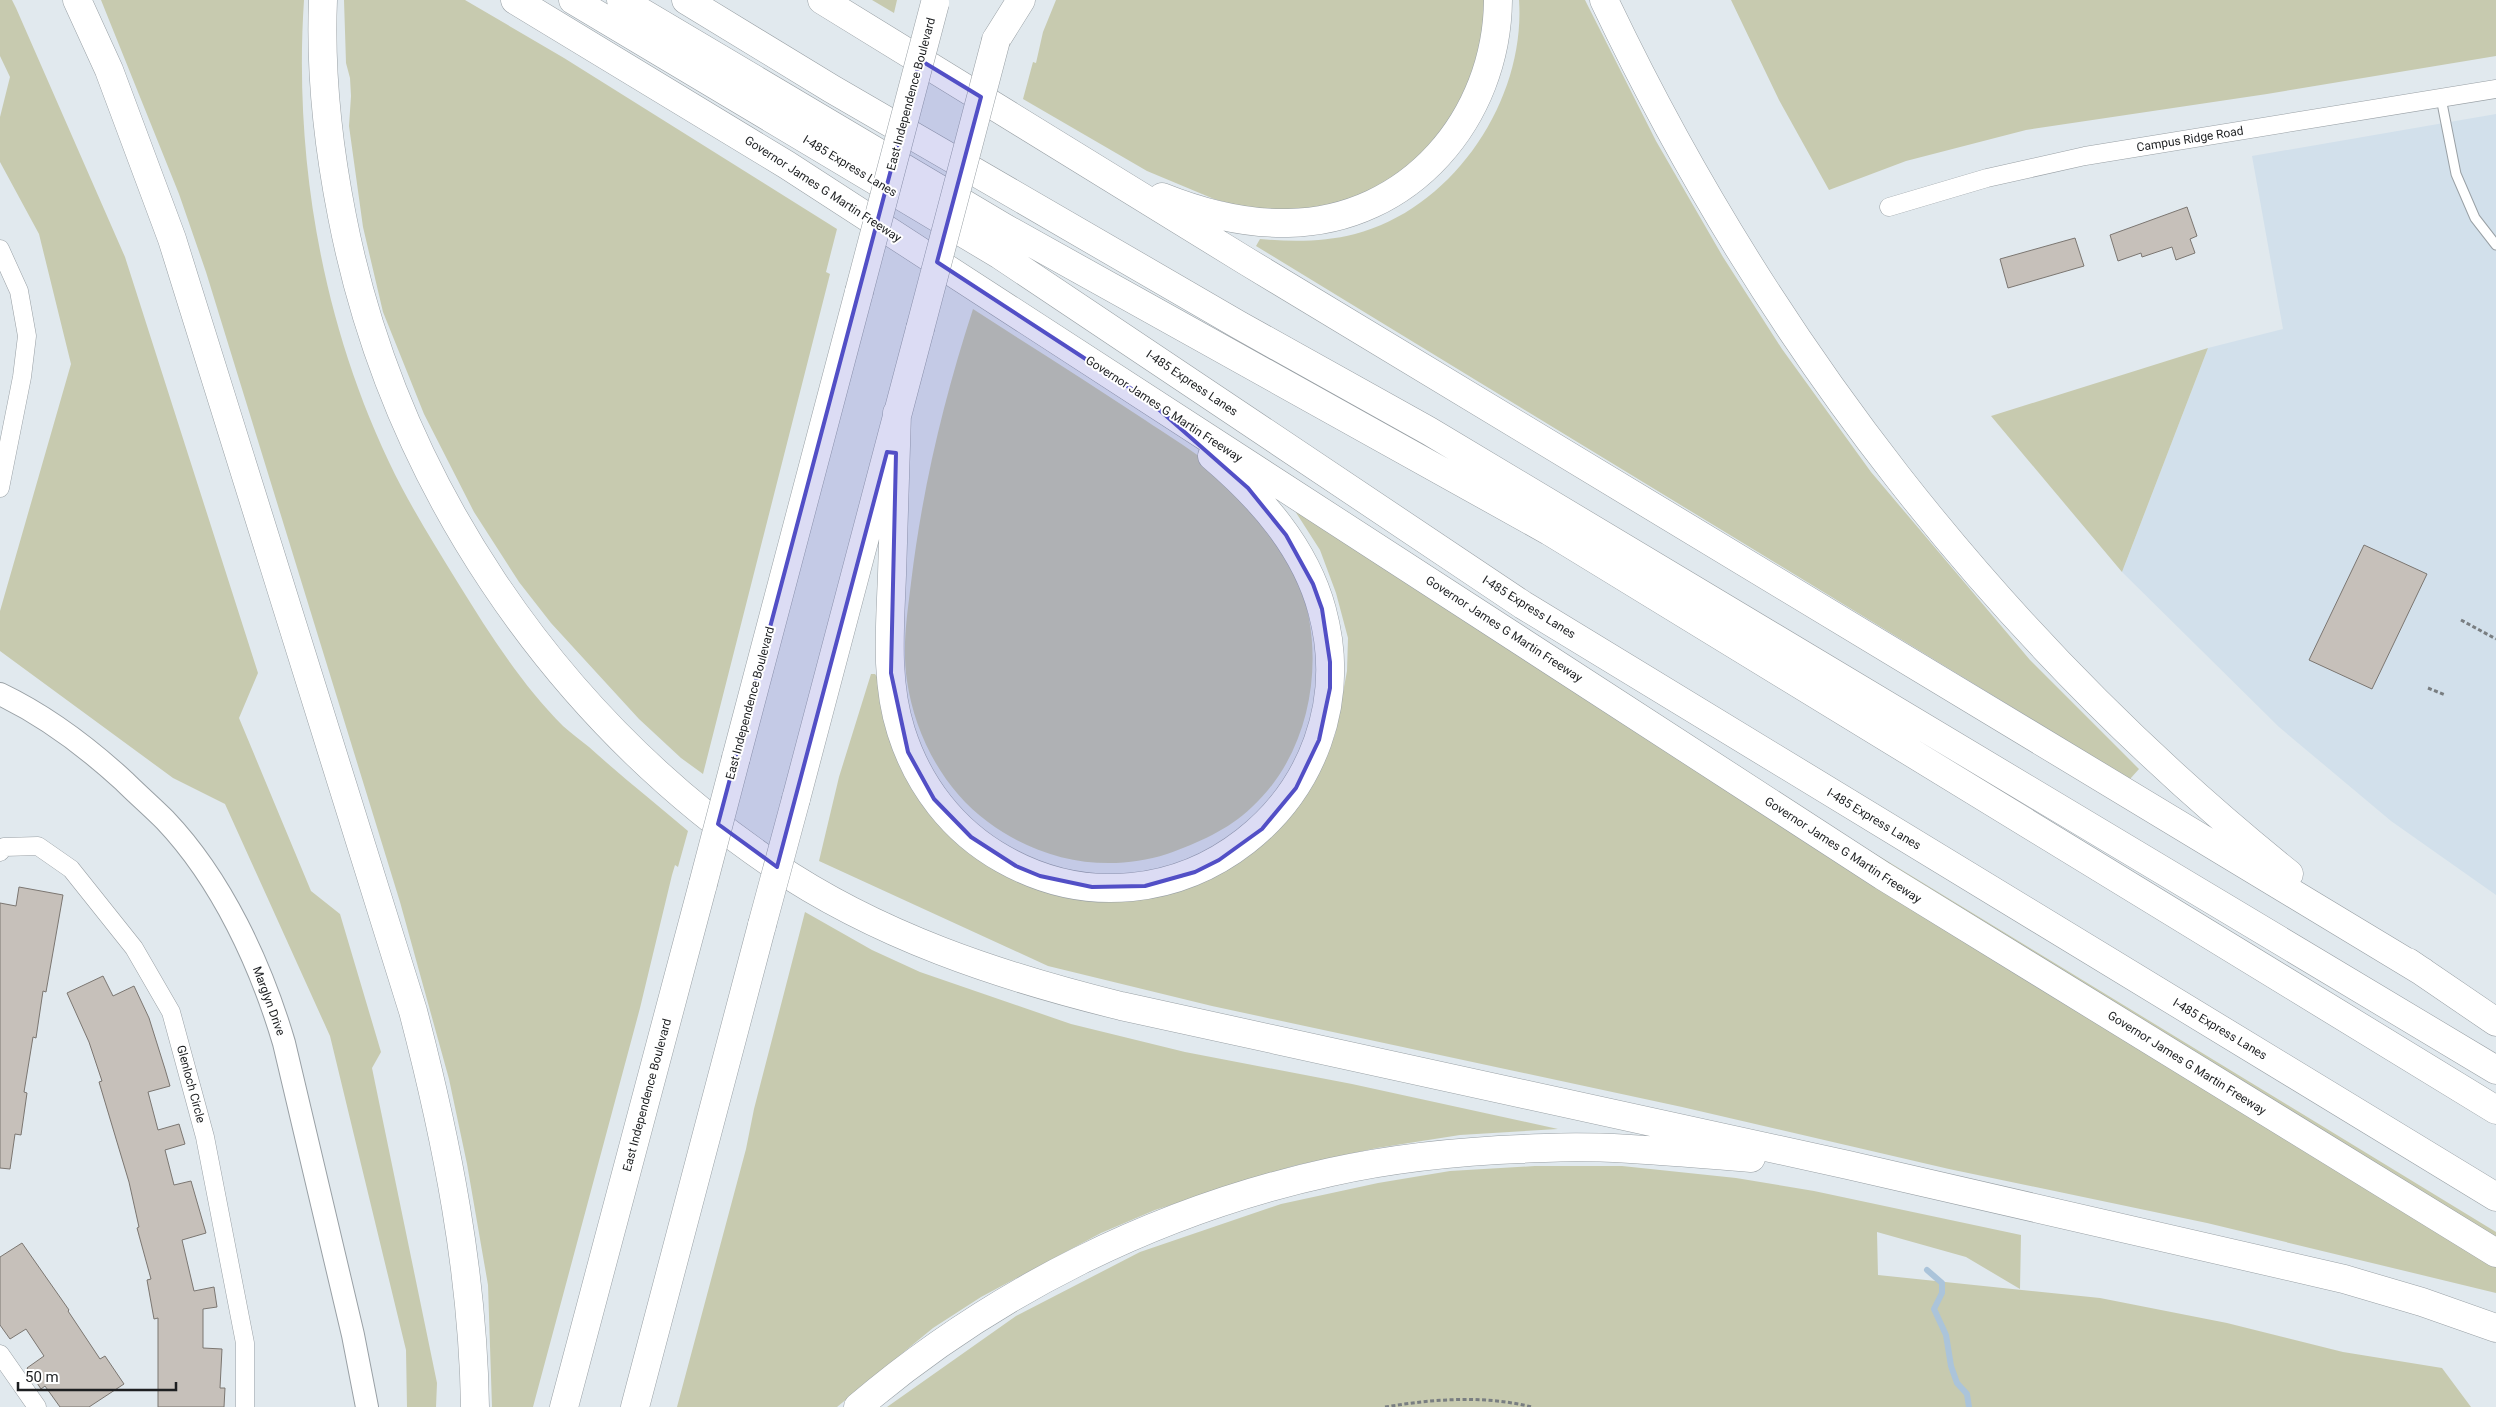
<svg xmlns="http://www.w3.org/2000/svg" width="2496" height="1407" font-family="Roboto,sans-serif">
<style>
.built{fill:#d2e0eb}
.green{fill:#c7caaf}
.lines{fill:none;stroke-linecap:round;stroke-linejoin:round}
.stream{stroke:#abc4da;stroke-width:6}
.building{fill:#c6c0ba;stroke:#7b7671}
.service-casing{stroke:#99a0a5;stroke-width:11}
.minor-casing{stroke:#99a0a5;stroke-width:19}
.tertiary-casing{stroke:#99a0a5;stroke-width:24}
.motorway-casing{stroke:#99a0a5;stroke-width:29}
.path{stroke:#797e81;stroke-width:3;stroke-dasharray:4 2.5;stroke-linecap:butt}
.service{stroke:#fff;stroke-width:9}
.minor{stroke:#fff;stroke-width:18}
.tertiary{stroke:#fff;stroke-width:22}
.motorway{stroke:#fff;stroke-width:28}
.motorway-bridge-casing{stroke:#99a0a5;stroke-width:29;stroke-linecap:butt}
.motorway-bridge{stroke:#fff;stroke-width:28}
.marked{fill:#524fc6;fill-opacity:0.2;stroke:#524fc6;stroke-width:4;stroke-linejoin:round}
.labels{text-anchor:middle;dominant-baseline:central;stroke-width:4;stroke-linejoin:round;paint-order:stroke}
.street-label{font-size:12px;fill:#1d1f21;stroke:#fff}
</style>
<rect width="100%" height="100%" fill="#e1e9ee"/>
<path class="built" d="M2496,114V895L2391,821L2279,727L2122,572L2208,348L2283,329L2252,156Z"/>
<path class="green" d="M0,0H12L16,8L125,257L258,673L239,718L311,891L340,914L381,1052L372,1068L437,1383L436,1407H407L406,1350L330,1036L225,804L173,778L0,651V611L71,364L39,234L0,162V117L10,77L0,56Z
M101,0H304C293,166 325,340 402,488C419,520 439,552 458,583C489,633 521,684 563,726C571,733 580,740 589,747C621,776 655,803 688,831L678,867L675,865L672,875L640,1008L533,1407H492L488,1285L467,1164L449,1079L400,902L206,272L179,194Z
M344,0H465L564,58L837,229L826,272L830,274L703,774L681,758L639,719L551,623L519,582L474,512L424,414L383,312L363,227L349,126L351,96L350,78L346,63Z
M872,0H897L894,13Z
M1056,0H1488L1483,52L1445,131L1404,171L1347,202L1295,212L1242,207L1214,199L1147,171L1023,99L1033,62L1036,63L1043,32Z
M1519,0H1585L1656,141L1723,257L1782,349L1871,472L2030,660L2139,769L2130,779L1256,246L1260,239C1292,242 1324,242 1355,234C1453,209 1526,100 1519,0Z
M1731,0H2496V56L2267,94L2026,130L1906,161L1829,190L1779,100Z
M973,309C1030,346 1088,382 1145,420C1184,446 1229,472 1257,510C1268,525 1293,565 1299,582C1327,656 1312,752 1252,807C1228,830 1198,843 1167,854C1105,874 1039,860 988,822C943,789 915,735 907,681C902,647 907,616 911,583C922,490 944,398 973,309Z
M2208,348L2122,572L1991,416Z
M1295,511L1590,680L2496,1232V1293L2207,1223L1949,1169L1682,1107L1212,1006L1048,966L819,861L839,777L871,674H875L878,678L892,741L1010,870L1170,885L1307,790L1323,762L1335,735L1347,671L1348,638L1336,593L1320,550Z
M805,912L872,950L920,972L1071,1024L1185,1052L1352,1084L1558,1129L1460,1135L1377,1148L1293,1166L1155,1210L1101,1233L981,1297L933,1328L837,1407H677L746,1149L754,1109Z
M1535,1166H1622L1736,1178L1814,1191L2021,1235L2020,1289L1966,1257L1877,1232L1878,1275L2100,1298L2227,1323L2343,1352L2442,1368L2471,1407H887L1016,1316L1140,1252L1281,1204L1378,1183L1450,1171Z"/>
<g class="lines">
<path class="stream" d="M1927,1270L1942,1283V1293L1934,1309L1946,1335L1951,1366L1957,1383L1967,1394L1969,1407"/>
</g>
<path class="building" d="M2187,207L2197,236L2190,239L2195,253L2176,260L2172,247L2142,257L2141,253L2118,261L2110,235Z
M2075,238L2084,266L2008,288L2000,259Z
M2364,545L2427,574L2372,689L2309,660Z
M19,887L63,895L46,992L43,991L36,1038L33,1037L24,1092L27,1093L21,1135L15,1134L10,1169L0,1168V903L16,906Z
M103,976L113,996L134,986L149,1018L165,1069L170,1086L148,1092L158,1130L179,1124L185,1144L165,1150L174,1185L191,1181L206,1233L182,1240L194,1291L214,1287L217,1307L203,1309V1348L222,1349L220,1388H225L224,1407H158V1318L154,1319L147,1280L151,1279L137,1228L139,1227L129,1182L99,1082L102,1081L89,1042L67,993Z
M22,1243L69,1310L68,1311L100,1359L105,1356L124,1384L89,1407H60L45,1386L41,1389L27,1368L44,1356L26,1329L10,1339L0,1325V1257Z"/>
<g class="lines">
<g class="service-casing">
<path id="service" d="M2441,98L2456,174L2475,218L2496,245"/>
</g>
<g class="minor-casing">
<path id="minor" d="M1889,207L1987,178L2085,156L2496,89
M0,249L19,291L27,336L22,377L0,488
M0,852L4,847L38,846L71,869L134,948L171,1012L205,1137L245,1343V1407
M0,1354L37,1407"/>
</g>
<g class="tertiary-casing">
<path id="tertiary" d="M0,694C46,716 87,747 124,781C137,794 152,807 165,820C222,880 261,965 284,1043L353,1335L367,1407"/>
</g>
<g class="motorway-casing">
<path id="motorway" d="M77,0L109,70L172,239L413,1011C447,1141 473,1273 475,1407
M323,0C320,72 328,145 342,216C393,479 551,713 772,864C878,936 999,976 1121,1006L1848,1165L2344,1279L2422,1302L2496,1328
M515,0L787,165L1883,876L2496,1253
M573,0L1000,255L1523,605L2496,1197
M621,0L1005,228L1549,531L2496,1110
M686,0L832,89L1239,325L1429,431L2496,1070
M822,0L1246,261L2423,972
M1604,0C1766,341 1996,638 2289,874
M996,40L1021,0
M1162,197C1202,213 1245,224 1288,223C1410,221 1497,118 1498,0
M897,413C895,467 894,521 892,575C890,627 885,681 901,731C918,785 953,831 1003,859C1173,955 1373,798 1322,610C1305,547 1260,497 1212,456
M736,758L859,292
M796,799L920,329
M2408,962L2496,1022
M564,1407L703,884
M635,1407L762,925
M858,1407C993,1292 1157,1210 1331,1172C1401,1156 1474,1150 1545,1148C1614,1145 1683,1153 1751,1158"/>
</g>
<path class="path" d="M2461,620L2496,639
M2428,688L2445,695
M1385,1407C1434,1399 1483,1395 1532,1407"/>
<use href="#service" class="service"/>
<use href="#minor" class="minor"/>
<use href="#tertiary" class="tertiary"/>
<use href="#motorway" class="motorway"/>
<g class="motorway-bridge-casing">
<path id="motorway-bridge" d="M859,292L935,3
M920,329L996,40
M703,884L736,758
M762,925L796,799"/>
</g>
<use href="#motorway-bridge" class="motorway-bridge"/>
</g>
<path class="marked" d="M920,60L981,97L937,262L1147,399L1248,488L1286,535L1313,584L1322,609L1330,662V688L1319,740L1296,788L1262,829L1219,860L1195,872L1145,886L1092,887L1040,876L1016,866L971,837L934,799L908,752L891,673L896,453L887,452L777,867L718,824Z"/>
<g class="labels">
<g class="street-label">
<text transform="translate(911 94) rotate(-75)">East Independence Boulevard</text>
<text transform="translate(2190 139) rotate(-9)">Campus Ridge Road</text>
<text transform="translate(850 166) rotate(31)">I-485 Express Lanes</text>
<text transform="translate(823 189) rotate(33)">Governor James G Martin Freeway</text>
<text transform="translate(1192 383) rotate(34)">I-485 Express Lanes</text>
<text transform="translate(1164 409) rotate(33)">Governor James G Martin Freeway</text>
<text transform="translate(1529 607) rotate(32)">I-485 Express Lanes</text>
<text transform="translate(1504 629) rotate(33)">Governor James G Martin Freeway</text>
<text transform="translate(750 703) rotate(-75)">East Independence Boulevard</text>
<text transform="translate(1874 819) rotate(31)">I-485 Express Lanes</text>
<text transform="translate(1843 850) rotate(33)">Governor James G Martin Freeway</text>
<text transform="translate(269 1001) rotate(70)">Marglyn Drive</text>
<text transform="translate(2220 1029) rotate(31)">I-485 Express Lanes</text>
<text transform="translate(2187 1063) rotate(32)">Governor James G Martin Freeway</text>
<text transform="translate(191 1084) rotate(75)">Glenloch Circle</text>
<text transform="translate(647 1095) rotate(-75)">East Independence Boulevard</text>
</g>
</g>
<path d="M18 1382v8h158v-8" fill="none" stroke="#1d1f21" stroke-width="2.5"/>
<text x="25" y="1382" font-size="15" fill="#1d1f21" stroke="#ffffff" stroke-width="4" paint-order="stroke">50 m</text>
</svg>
